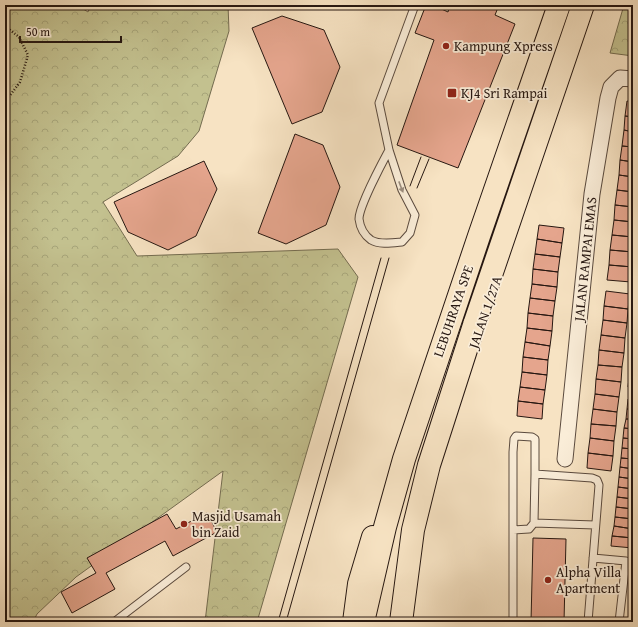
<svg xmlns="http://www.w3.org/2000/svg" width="638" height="627" font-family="'Gentium Book Plus',serif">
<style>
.forest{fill:url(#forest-crowns);stroke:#746c50}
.building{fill:#e5a58d;stroke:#261711}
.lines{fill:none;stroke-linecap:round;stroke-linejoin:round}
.service-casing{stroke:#5a4a3e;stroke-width:9}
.minor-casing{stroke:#5a4a3e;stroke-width:17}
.primary-casing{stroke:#261711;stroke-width:24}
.motorway-casing{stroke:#261711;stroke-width:24}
.path{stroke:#261711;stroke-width:2.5;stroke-dasharray:1 2;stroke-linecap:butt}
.service{stroke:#faedd8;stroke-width:7}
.minor{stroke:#faedd8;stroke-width:15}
.primary{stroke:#f7e3c3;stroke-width:22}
.motorway{stroke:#f7e3c3;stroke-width:22}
.tram{stroke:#261711;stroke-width:1}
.motorway-bridge-casing{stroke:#261711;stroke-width:24;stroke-linecap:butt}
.motorway-bridge{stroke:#f7e3c3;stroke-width:22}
.oneway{fill:#9b8d7e}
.poi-dot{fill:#8f2418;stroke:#faedd8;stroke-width:1.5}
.labels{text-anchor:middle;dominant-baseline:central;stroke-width:3.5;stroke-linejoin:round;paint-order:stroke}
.poi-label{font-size:14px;fill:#261711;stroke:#faedd8;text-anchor:start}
.street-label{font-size:14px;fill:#261711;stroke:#faedd8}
</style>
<defs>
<pattern id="forest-crowns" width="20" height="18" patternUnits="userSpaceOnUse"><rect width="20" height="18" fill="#c3c18f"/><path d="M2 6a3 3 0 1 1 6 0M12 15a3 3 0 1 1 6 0" fill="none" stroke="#a7a57a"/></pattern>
</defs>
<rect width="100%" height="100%" fill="#f7e3c3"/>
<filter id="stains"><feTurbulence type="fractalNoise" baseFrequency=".005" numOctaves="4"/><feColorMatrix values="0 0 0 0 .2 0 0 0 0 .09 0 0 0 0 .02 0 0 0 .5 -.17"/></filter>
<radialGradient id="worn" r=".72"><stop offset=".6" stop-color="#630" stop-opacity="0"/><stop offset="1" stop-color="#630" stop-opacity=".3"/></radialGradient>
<path class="forest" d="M5,5H77L88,12L91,5H228L229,31L199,131L178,156L103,202L137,256L338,249L358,277L257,622H205L223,471L76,577L37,614L33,622H5Z
M624,5H633V56L610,53Z"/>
<path class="building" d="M426,5H433L448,12L450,5H499L495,15L515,24L458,168L397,145L434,40L415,33Z
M282,16L324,30L340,67L322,112L292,124L252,28Z
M627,101L633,102V117L625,116Z
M625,116L633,117V132L624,130Z
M624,130L633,132V147L622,146Z
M295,134L323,145L340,187L326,225L286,244L258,233Z
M622,146L633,147V162L620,160Z
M620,160L633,162V177L619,175Z
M204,161L217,189L196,236L168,250L128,232L114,202Z
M619,175L633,177V192L617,190Z
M617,190L633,192V207L615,205Z
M615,205L633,207V222L614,220Z
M614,220L633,222V237L612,235Z
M539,225L564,228L562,243L537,239Z
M612,235L633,237V252L610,250Z
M537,239L562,243L560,257L535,254Z
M610,250L633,252V267L609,265Z
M535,254L560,257L558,272L533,269Z
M609,265L633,267L631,282L607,280Z
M533,269L558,272L557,287L532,284Z
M532,284L557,287L555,301L530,298Z
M606,291L630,294L628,309L604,306Z
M530,298L555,301L553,316L528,313Z
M604,306L628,309L627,323L603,320Z
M528,313L553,316L552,331L527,328Z
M603,320L627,323L625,338L601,335Z
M527,328L552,331L550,346L525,342Z
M601,335L625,338L624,353L599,350Z
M525,342L550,346L548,360L523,357Z
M599,350L624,353L622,367L598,365Z
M523,357L548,360L547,375L522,372Z
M598,365L622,367L621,382L596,379Z
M522,372L547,375L545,390L520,387Z
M629,378H633V388L628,387Z
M596,379L621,382L619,397L595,394Z
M520,387L545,390L543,404L518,401Z
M595,394L619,397L617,412L593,409Z
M628,399L633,400V409H627Z
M518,401L543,404L542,419L517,416Z
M593,409L617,412L616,426L591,424Z
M627,409H633V419H626Z
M626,419H633V429L624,428Z
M591,424L616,426L614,441L590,438Z
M624,428L633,429V439L623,438Z
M590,438L614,441L613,456L588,453Z
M623,438L633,439V449L622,448Z
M622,448L633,449V459L621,458Z
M588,453L613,456L611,471L587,468Z
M621,458L633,459V469L620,467Z
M620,467L633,469V479L619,477Z
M619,477L633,479V489L618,487Z
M618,487L633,489V499L617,497Z
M617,497L633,499V509L616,507Z
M616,507L633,509V519L615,517Z
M207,513L217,532L173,556L165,541L106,573L115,589L72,613L61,592L96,573L87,558L167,514L176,529Z
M615,517L633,519V529L614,526Z
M614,526L633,529V538L612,536Z
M612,536L633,538V548L611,546Z
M533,538L566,539L564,622H531Z"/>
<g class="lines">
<g class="service-casing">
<path id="service" d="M389,150C382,163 359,207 359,219C360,227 364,235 371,240C379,245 392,243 402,242L410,233L415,215L402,190L389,150L379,103L415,5
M534,523L535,474
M513,530L529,529L534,523L595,525
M593,558L626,561L619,622
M114,622L186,567
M513,622V452L514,439L516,436L532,437L535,439V474L592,478L597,480L599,485L588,622"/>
</g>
<g class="minor-casing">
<path id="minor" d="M565,459L592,194L608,98L611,87L620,78L633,79"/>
</g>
<g class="primary-casing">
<path id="primary" d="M354,622L359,584L373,537"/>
</g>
<g class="motorway-casing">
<path id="motorway" d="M474,325L583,5
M363,622L385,527L404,459L479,236L559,5"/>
</g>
<path class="path" d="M5,26L19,37L28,55L20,82L5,102"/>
<use href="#service" class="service"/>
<use href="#minor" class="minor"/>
<use href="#primary" class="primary"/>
<use href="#motorway" class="motorway"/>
<path class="tram" d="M410,186L421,157
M417,188L429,159
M278,622L381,258
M286,622L389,258"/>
<g class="motorway-bridge-casing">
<path id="motorway-bridge" d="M401,622L413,530L429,465L474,325"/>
</g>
<use href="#motorway-bridge" class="motorway-bridge"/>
</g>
<defs><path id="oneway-solid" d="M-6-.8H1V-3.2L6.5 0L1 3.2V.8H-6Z"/></defs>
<use class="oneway" href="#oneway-solid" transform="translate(401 187) rotate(69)"/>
<g class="poi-dot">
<circle cx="446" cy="46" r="4"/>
<rect x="447" y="88" width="10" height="10" rx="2"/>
<circle cx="184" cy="524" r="4"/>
<circle cx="548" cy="580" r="4"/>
</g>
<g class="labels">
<g class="poi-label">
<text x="454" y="46">Kampung Xpress</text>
<text x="461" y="93">KJ4 Sri Rampai</text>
<text x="192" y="516">Masjid Usamah<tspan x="192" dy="16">bin Zaid</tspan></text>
<text x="556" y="572">Alpha Villa<tspan x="556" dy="16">Apartment</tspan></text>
</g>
<g class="street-label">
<text transform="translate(585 259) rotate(-84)">JALAN RAMPAI EMAS</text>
<text transform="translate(453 311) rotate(-71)">LEBUHRAYA SPE</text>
<text transform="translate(485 312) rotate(-71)">JALAN 1/27A</text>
</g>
</g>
<rect width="638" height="627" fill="none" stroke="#f7e3c3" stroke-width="20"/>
<rect x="6" y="6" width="626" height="615" fill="none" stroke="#261711" stroke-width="2"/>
<rect x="10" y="10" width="618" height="607" fill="none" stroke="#261711"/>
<path d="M20 36v6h101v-6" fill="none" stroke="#261711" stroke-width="2"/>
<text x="26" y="36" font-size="12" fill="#261711" stroke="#faedd8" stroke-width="3" paint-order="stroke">50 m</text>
<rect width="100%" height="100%" filter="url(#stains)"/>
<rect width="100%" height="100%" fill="url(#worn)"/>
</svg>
